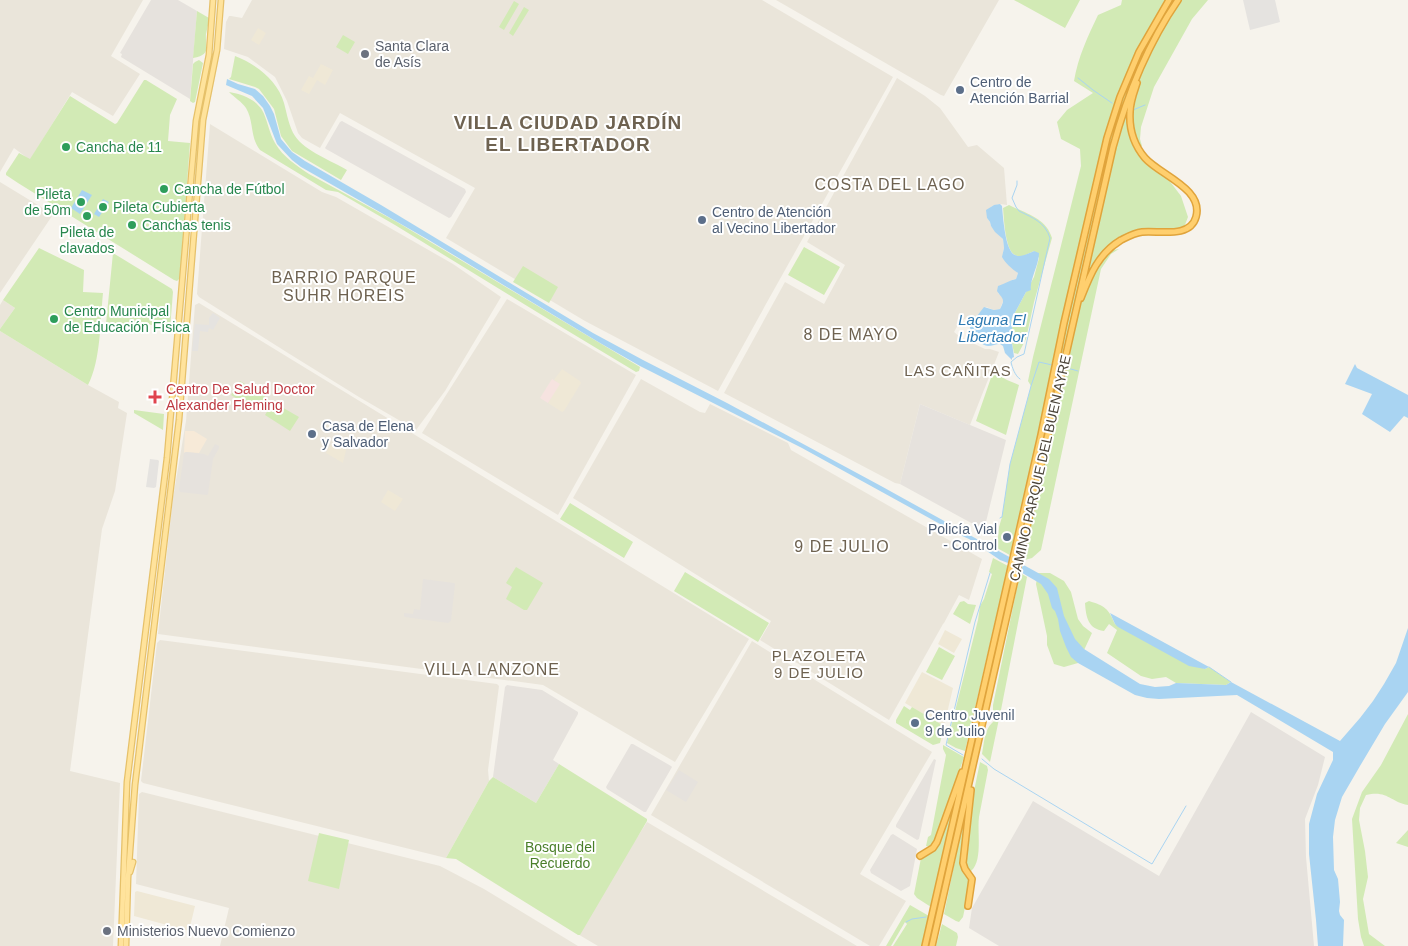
<svg xmlns="http://www.w3.org/2000/svg" width="1408" height="946" font-family="Arial,sans-serif">
<style>
.residential{fill:#eae5da}
.commercial{fill:#f7ead8}
.industrial{fill:#e6e2dd}
.education{fill:#efe8d6}
.medical{fill:#f6e3e0}
.green{fill:#d2eab5}
.parking{fill:#e5e3e0}
.water{fill:#a9d4f2}
.lines{fill:none;stroke-linecap:round;stroke-linejoin:round}
.stream{stroke:#a9d4f2;stroke-width:1}
.primary-casing{stroke:#e6c16a;stroke-width:7}
.highway-casing{stroke:#e0a43c;stroke-width:8}
.primary{stroke:#ffe39c;stroke-width:4.5}
.highway{stroke:#ffcf6e;stroke-width:5}
.worship-dot{fill:#6b7280;stroke:#fff;stroke-width:2}
.service-dot{fill:#5c6f8a;stroke:#fff;stroke-width:2}
.leisure-dot{fill:#2e9e5b;stroke:#fff;stroke-width:2}
.health-dot{fill:#e0444e;stroke:#fff;stroke-width:2}
.labels{text-anchor:middle;dominant-baseline:central;stroke-width:4;stroke-linejoin:round;paint-order:stroke}
.worship-label{font-size:14px;fill:#5b616d;stroke:#fff;text-anchor:start}
.service-label{font-size:14px;fill:#4e5e75;stroke:#fff;text-anchor:start}
.leisure-label{font-size:14px;fill:#27864d;stroke:#fff;text-anchor:start}
.health-label{font-size:14px;fill:#be3a42;stroke:#fff;text-anchor:start}
.street-label{font-size:14px;fill:#4b4439;stroke:#fff}
.park-label{font-size:14px;fill:#4a7f2a;stroke:#fff}
.water-label{font-size:15px;font-style:italic;fill:#2e7ab2;stroke:#fff}
.neighbourhood-label{font-size:15px;letter-spacing:1px;fill:#6e6250;stroke:#fff}
.quarter-label{font-size:16px;letter-spacing:1px;fill:#6e6250;stroke:#fff}
.district-label{font-size:19px;font-weight:bold;letter-spacing:1px;fill:#6e6250;stroke:#fff}
</style>
<rect width="100%" height="100%" fill="#f6f3ec"/>
<path class="residential" d="M0,0H143L111,56L140,74L113,116L72,92L30,160L14,148L0,172Z
M252,0H762L893,77L766,304L718,391L585,321L446,238L475,188L340,113L320,148L302,138L298,133L287,101L275,77L248,57L224,49L226,22L229,16H231L242,18Z
M776,0H999L944,96L941,95Z
M897,78L925,96L940,108L968,147L977,145L1004,168L1007,205L1000,204L992,206L989,209L987,218L990,222L991,226L1003,239L1004,248L1003,252L1012,267L1018,273L1016,279L1012,280L1004,285L999,286L998,293L1003,297V301L1000,309L994,310L986,307L977,316L973,317L969,316L959,323L954,332L960,337L985,349H990L999,352L970,425L920,404L900,484L895,483L724,393L785,282L824,304L845,265L807,242Z
M210,124L322,192L336,197L453,264L501,297L445,391L416,430L359,397L288,353L199,297L197,294Z
M0,182L51,213L52,216L0,293Z
M507,299L636,375L558,515L422,433Z
M3,300L15,308L0,329V305Z
M199,303L749,639L675,762L543,685L158,634L173,498L186,421L195,305Z
M0,331L88,385L119,402L118,408L127,413L115,491L102,529L70,771L120,783L113,946H0Z
M641,379L700,412L705,413L710,404L788,443L791,450L982,559L969,600L959,595L944,623L943,624L889,720L760,640L771,621L573,498Z
M160,640L497,684L499,686L488,770L489,781L446,858L143,783L141,781L157,643Z
M752,641L932,752L860,874L906,901L879,946H870L651,815Z
M142,792L440,866L484,889L578,946H220L229,908L136,884L139,794Z
M647,822L857,946H598L576,933Z"/>
<path class="commercial" d="M185,431H194L207,439L199,453L186,452L184,453Z"/>
<path class="industrial" d="M151,0H178L197,11L190,99L121,57L122,54L120,53Z
M342,121L465,189L466,192L451,217L449,218L326,149L325,148L340,122Z
M920,404L1006,440L984,530L900,484Z
M215,444L219,446V448L213,459L208,494L207,495L180,492L179,490L184,453L186,452L204,454L208,456Z
M423,579L454,583L455,584L451,621L448,623L405,617L404,616V613L413,614L414,609L420,610Z
M507,685L542,690L578,712V714L553,760L559,764L536,803L493,777L505,687Z
M1251,712L1325,757L1318,785L1305,819L1306,857L1314,946H999L969,928L972,908L1033,801L1159,876Z
M631,744H633L671,766L672,767L646,812H644L607,789L606,787Z
M934,759L936,760L919,839L917,840L896,827V825Z
M679,770L698,782L686,802L666,790Z
M893,834L917,849L910,886L901,891L871,873L870,870L891,835Z"/>
<path class="education" d="M258,28L266,33L259,45L251,40Z
M321,64L333,70L325,85L317,80L309,94L301,90L309,76L313,78Z
M562,369L580,381L581,383L564,411L562,412L548,403L559,384L554,380Z
M335,438L347,446L343,463L326,453Z
M388,490L403,499L395,511L381,502Z
M945,630L962,639L954,653L938,644Z
M922,672L953,688L944,726L905,703Z
M137,891L195,906L189,931L134,916L135,892Z"/>
<path class="medical" d="M552,379L560,384L548,403L540,398Z"/>
<path class="green" d="M1014,0H1080L1065,28Z
M1122,0H1208L1192,19L1154,87L1141,127L1140,139L1142,146L1137,148L1165,175L1181,196L1188,217L1183,230L1148,232L1129,236L1108,251L1119,249L1111,254L1101,269L1041,550L1032,558L1021,561L997,548L999,527L1002,517L1010,464L1031,386L1028,381L1033,357L1081,166L1080,149L1061,139L1057,122L1067,110L1093,93L1074,81C1078,57 1088,36 1098,15L1121,5Z
M514,1L519,4L504,30L499,27Z
M524,7L529,10L513,36L509,33Z
M197,11L209,18C209,23 207,29 206,34C205,47 212,55 193,58Z
M343,35L355,42L348,54L336,47Z
M235,56C256,64 278,81 284,103C287,114 289,127 295,136C305,151 332,161 347,170L341,180L292,151L281,136L274,109L259,89L255,87L229,79L231,77Z
M199,60L203,63L195,102L193,103L190,101L193,64L195,62Z
M144,80H146L177,99L170,115L168,141L190,143L180,278L177,281L174,280L18,183L6,175V173L19,153L30,159L70,96L115,124L117,123Z
M229,92C242,94 255,99 262,110C267,118 269,133 275,143C283,157 297,166 309,174L397,222L640,367L639,371L636,372L563,328L395,225L338,192L326,190L260,150C250,138 254,121 246,108C242,102 234,97 229,92Z
M1009,205C1027,214 1046,218 1052,238L1034,302L1026,339L1018,354L1014,353L1012,343L1013,334L1011,320L1034,277L1039,258L1034,251C1029,253 1021,259 1015,255C1005,250 1004,218 1003,208Z
M804,247L840,267L824,295L788,275Z
M39,248L84,270L83,292L103,293C100,322 101,360 88,385L0,331V329L15,308L3,300Z
M113,253L172,289L173,292L170,329L138,322L137,328L106,324Z
M523,266L558,287L549,303L513,282Z
M993,372L1007,380L1019,385L1006,435L976,421Z
M240,381L265,396L257,411L231,395Z
M273,402L299,417L290,431L265,415Z
M134,410L164,414L163,430L134,413Z
M570,503L633,542L624,558L560,519Z
M993,558L1008,566L965,751L956,748L947,743L978,620L980,606L984,599L992,574L989,572Z
M516,567L543,583L527,610H524L506,599L512,587L506,583Z
M685,572L769,623L758,642L674,591Z
M1020,573L1027,577L1000,715H997L993,712V705Z
M1038,573H1050L1064,581L1071,592L1078,619L1083,626L1092,633L1078,663L1064,667L1054,664L1047,645V636L1036,584Z
M964,601L968,604L976,605L970,624L953,614L960,602Z
M1089,601C1105,606 1108,608 1115,624L1205,669L1209,667L1231,682L1226,685L1176,683L1166,677L1152,679L1141,676L1107,653L1117,630L1109,624L1104,631C1088,629 1086,617 1085,603Z
M939,647L955,656L942,680L926,672Z
M904,706L910,710L912,707L944,726L940,743L933,745L896,723V720Z
M1408,714V805C1390,802 1388,790 1366,795L1360,808L1359,820L1365,851L1368,877L1363,899L1369,934L1385,946H1364L1361,937L1358,919L1352,819L1362,792L1381,765Z
M997,719H999L990,762L982,754C985,739 984,727 997,719Z
M943,745L964,757L936,842C933,845 931,847 926,846L928,837L931,835L946,755L943,749Z
M980,762L987,766L988,770C985,786 982,801 979,817C977,832 983,861 971,871L965,865V860L967,859L974,791Z
M559,764L647,819V821L580,935H578L456,859L446,858L489,781L493,777L536,803Z
M954,798L955,799L931,907L917,898L914,894L921,858L924,855L937,847Z
M967,803L961,865L963,871L969,876L970,885H968L967,890L968,893L963,917L959,922L956,921L944,914Z
M1408,830V847L1396,843Z
M319,833L349,840L339,889L308,881Z
M910,905L929,916L922,946H893L907,924L905,922L891,946H886Z
M942,924L957,933L958,937L956,946H936Z"/>
<path class="parking" d="M1243,0H1275L1280,22L1250,30Z
M213,313L220,318L213,330L209,328L208,332L200,331L198,351H192L195,324L209,325V318Z
M150,459L158,460L159,461L156,487L154,488L146,487Z"/>
<path class="water" d="M227,79L238,84L255,89L263,96L270,106L274,114L281,139L292,152L305,161L381,205L593,333L643,360L727,403L881,486L1049,579L1057,588L1064,616L1075,639L1084,649L1140,684L1155,687L1169,686L1176,683L1226,685L1231,682L1340,741L1360,718L1373,701L1384,684L1396,663L1408,628V692L1385,724L1360,766L1342,797L1335,820L1333,837L1334,870L1338,879L1340,902L1339,911L1340,915L1344,920L1343,946H1318L1316,920L1309,854V824L1317,794L1333,760V752L1237,695L1159,699L1147,698L1135,695L1078,663L1071,657L1066,647L1060,631L1058,619L1055,611L1052,608L1048,594L1041,584L1014,568L1008,563L1000,560L969,539L960,535L802,448L640,366L600,343L427,239L301,167L292,160L277,144L263,108L252,96L226,85Z
M82,190L92,195L80,214L71,208Z
M103,199L109,202L99,217L94,214Z
M1000,204L1002,206C1003,216 1005,251 1015,255C1021,258 1029,253 1034,251L1039,253C1039,265 1029,281 1031,290L1026,292L1011,320L1013,334L1012,343L1014,357L1012,358V360L1005,353L1003,346L1000,344C996,344 992,346 988,346C976,344 969,328 967,318L969,315L973,317L977,316L984,307L994,310L1000,309C1006,298 1002,299 997,291L998,286C1004,284 1010,280 1016,279L1018,273C1011,268 1006,264 1002,257L1004,248L1003,239L995,232L991,226L990,222L987,218L986,210L994,205Z
M1355,364L1357,368L1408,395V418L1404,416L1390,432L1362,414L1372,394L1345,384Z
M1110,613L1209,667L1205,669L1189,666L1118,627L1115,624Z"/>
<g class="lines">
<path class="stream" d="M1078,78L1093,90L1112,103
M1133,110L1145,105
M1017,181V185L1012,198L1016,207L1019,211C1033,218 1045,222 1050,238L1024,354L1017,357L1011,362C1012,367 1015,376 1020,379
M1067,368L1078,371
M1000,518L1002,517L1010,464L1031,386L1039,362L1052,365
M1209,667L1231,682
M963,755L946,745L975,622L990,573
M982,759L994,769L1152,864L1186,806
M906,922L912,919L926,917"/>
<g class="primary-casing">
<path id="primary" d="M130,872L133,862
M121,946L127,782L167,458L196,121L209,55L213,0
M126,946L128,878L135,785L179,420L203,120L217,50L221,0"/>
</g>
<g class="highway-casing">
<path id="highway" d="M1081,298C1090,275 1098,254 1121,240C1127,237 1134,233 1142,232C1158,230 1190,239 1196,217C1204,189 1160,175 1145,158C1134,145 1129,129 1130,112C1130,102 1134,92 1137,83
M920,856L933,848L937,842L962,772
M968,906L972,879L965,869L963,863L971,790
M925,946L1041,435L1064,323L1107,138L1120,97L1139,52L1169,0
M932,946L1113,147C1127,95 1147,45 1178,0"/>
</g>
<use href="#primary" class="primary"/>
<use href="#highway" class="highway"/>
</g>
<g class="worship-dot">
<circle cx="365" cy="54" r="5"/>
<circle cx="107" cy="931" r="5"/>
</g>
<g class="service-dot">
<circle cx="960" cy="90" r="5"/>
<circle cx="702" cy="220" r="5"/>
<circle cx="312" cy="434" r="5"/>
<circle cx="1007" cy="537" r="5"/>
<circle cx="915" cy="723" r="5"/>
</g>
<g class="leisure-dot">
<circle cx="66" cy="147" r="5"/>
<circle cx="164" cy="189" r="5"/>
<circle cx="81" cy="202" r="5"/>
<circle cx="103" cy="207" r="5"/>
<circle cx="87" cy="216" r="5"/>
<circle cx="132" cy="225" r="5"/>
<circle cx="54" cy="319" r="5"/>
</g>
<path class="health-dot" d="M152.5 389.5h5v5h5v5h-5v5h-5v-5h-5v-5h5z"/>
<g class="labels">
<g class="worship-label">
<text x="375" y="46">Santa Clara<tspan x="375" dy="16">de Asís</tspan></text>
<text x="117" y="931">Ministerios Nuevo Comienzo</text>
</g>
<g class="service-label">
<text x="970" y="82">Centro de<tspan x="970" dy="16">Atención Barrial</tspan></text>
<text x="712" y="212">Centro de Atención<tspan x="712" dy="16">al Vecino Libertador</tspan></text>
<text x="322" y="426">Casa de Elena<tspan x="322" dy="16">y Salvador</tspan></text>
<text x="997" y="529" text-anchor="end">Policía Vial<tspan x="997" dy="16">- Control</tspan></text>
<text x="925" y="715">Centro Juvenil<tspan x="925" dy="16">9 de Julio</tspan></text>
</g>
<g class="leisure-label">
<text x="76" y="147">Cancha de 11</text>
<text x="174" y="189">Cancha de Fútbol</text>
<text x="71" y="194" text-anchor="end">Pileta<tspan x="71" dy="16">de 50m</tspan></text>
<text x="113" y="207">Pileta Cubierta</text>
<text x="142" y="225">Canchas tenis</text>
<text x="87" y="232" text-anchor="middle">Pileta de<tspan x="87" dy="16">clavados</tspan></text>
<text x="64" y="311">Centro Municipal<tspan x="64" dy="16">de Educación Física</tspan></text>
</g>
<g class="health-label">
<text x="166" y="389">Centro De Salud Doctor<tspan x="166" dy="16">Alexander Fleming</tspan></text>
</g>
<g class="street-label">
<text transform="translate(1040 468) rotate(-77)">CAMINO PARQUE DEL BUEN AYRE</text>
</g>
<g class="park-label">
<text x="560" y="847">Bosque del<tspan x="560" dy="16">Recuerdo</tspan></text>
</g>
<g class="water-label">
<text x="992" y="319">Laguna El<tspan x="992" dy="17">Libertador</tspan></text>
</g>
<g class="neighbourhood-label">
<text x="958" y="370">LAS CAÑITAS</text>
<text x="819" y="655">PLAZOLETA<tspan x="819" dy="17">9 DE JULIO</tspan></text>
</g>
<g class="quarter-label">
<text x="890" y="184">COSTA DEL LAGO</text>
<text x="344" y="277">BARRIO PARQUE<tspan x="344" dy="18">SUHR HOREIS</tspan></text>
<text x="851" y="334">8 DE MAYO</text>
<text x="842" y="546">9 DE JULIO</text>
<text x="492" y="669">VILLA LANZONE</text>
</g>
<g class="district-label">
<text x="568" y="122">VILLA CIUDAD JARDÍN<tspan x="568" dy="22">EL LIBERTADOR</tspan></text>
</g>
</g>
</svg>
